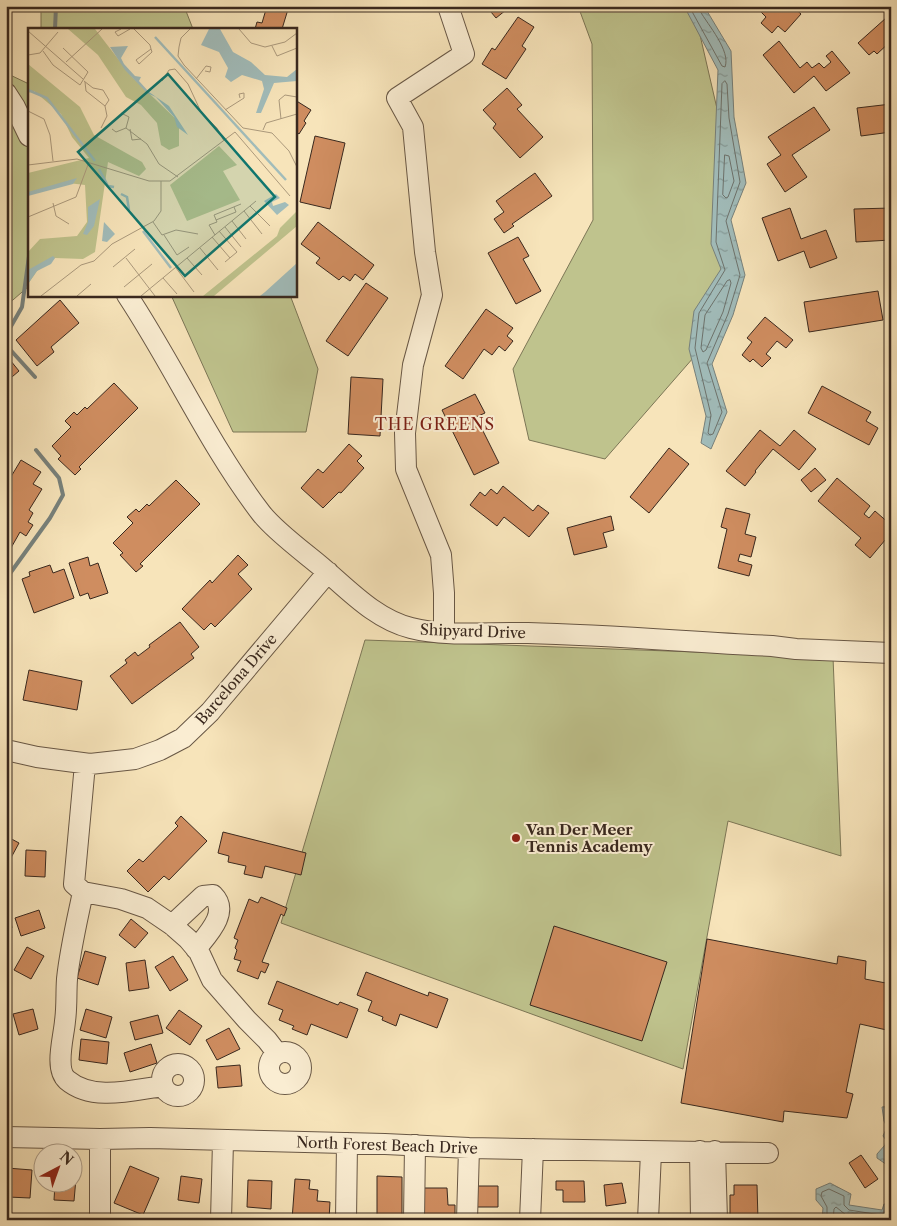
<svg xmlns="http://www.w3.org/2000/svg" width="897" height="1226" font-family="'Libre Caslon Text',serif">
<style>
.green{fill:#bfc38d;stroke:#7c7656}
.water{fill:url(#water-ripples);stroke:#77817c}
.lines{fill:none;stroke-linecap:round;stroke-linejoin:round}
.shore{stroke:#6d726c;stroke-width:1}
.stream{stroke:#77817c;stroke-width:4}
.building{fill:#cf8d60;stroke:#39281e}
.minor-casing{stroke:#685745;stroke-width:22}
.minor{stroke:#faedd2;stroke-width:20}
.poi-dot{fill:#8f2418;stroke:#faedd2;stroke-width:2}
.labels{text-anchor:middle;dominant-baseline:central;stroke-width:4;stroke-linejoin:round;paint-order:stroke}
.street-label{font-size:15px;fill:#39281e;stroke:#faedd2}
.poi-label{font-size:15px;font-weight:bold;fill:#39281e;stroke:#faedd2;text-anchor:start}
.neighbourhood-label{font-size:16px;letter-spacing:1px;fill:#7a1f14;stroke:#faedd2}
.inset-river{fill:none;stroke:#a1bcba;stroke-width:2.5}
.inset-road{fill:none;stroke:#ab997c;stroke-width:1}
.view{fill:#0f766e;fill-opacity:0.15;stroke:#0f766e;stroke-width:2.5}
.inset-edge{fill:none;stroke:#39281e;stroke-width:2.5}
</style>
<defs>
<pattern id="water-ripples" width="26" height="14" patternUnits="userSpaceOnUse" patternTransform="scale(1.25)"><rect width="26" height="14" fill="#a1bcba"/><path d="M2 4q2-2 4 0t4 0M15 11q2-2 4 0t4 0" fill="none" stroke="#849997"/></pattern>
</defs>
<rect width="100%" height="100%" fill="#f7e4ba"/>
<filter id="stains"><feTurbulence type="fractalNoise" baseFrequency=".004" numOctaves="4"/><feColorMatrix values="0 0 0 0 .2 0 0 0 0 .09 0 0 0 0 .02 0 0 0 .5 -.17"/></filter>
<radialGradient id="worn" r=".72"><stop offset=".6" stop-color="#630" stop-opacity="0"/><stop offset="1" stop-color="#630" stop-opacity=".3"/></radialGradient>
<path class="green" d="M41,6H184L193,29H41Z
M578,6H696L700,35L721,126V326L605,459L529,440L513,369L593,220L592,44Z
M6,73L29,84V286L6,306Z
M171,295H290L318,369L306,432H233Z
M365,640L833,657L841,856L728,821L683,1069L281,923Z"/>
<path class="water" d="M684,6H704L731,51L734,117L746,183L731,220L745,275L733,315L712,364L727,412L711,449L701,443L706,416L689,349L694,311L721,269L711,244L718,70Z
M891,1106V1166L890,1167L877,1158V1154L885,1145L886,1140L883,1136L887,1127L884,1121L882,1107Z
M830,1183L851,1194L849,1205L882,1210L884,1204L891,1205V1220H822L823,1208L816,1200V1189Z"/>
<g class="lines">
<path class="shore" d="M689,6L722,66L725,67C731,51 708,25 700,11L699,6
M725,81L727,84L729,118L740,182L726,221L740,275L728,314L707,363L722,412L713,434L710,435L708,433L711,415L695,348L699,313L725,270L716,242L722,84Z
M725,155L729,156L734,181L728,197L726,198L723,195Z
M730,280L731,283L723,312L706,350L703,352L701,348L705,315L727,281Z
M827,1220V1207L821,1196L822,1192L829,1189L844,1196V1205L849,1210L881,1215L891,1210
M833,1220L834,1209L836,1207L846,1215L870,1220"/>
<path class="stream" d="M55,29L56,6
M6,335L22,307L29,256
M6,345L35,377
M6,579L50,518L63,495L59,478L36,450"/>
</g>
<path class="building" d="M267,6H289L282,29H255L257,22L262,23Z
M486,6H511L496,18Z
M755,6H792L801,14L785,32L778,26L772,33L761,23L766,17Z
M518,17L534,27L522,46L526,49L506,79L482,64L492,48L495,50Z
M886,18L891,23L888,28L891,31V41L877,54L874,51L869,55L858,43Z
M779,41L800,68L807,62L812,68L819,63L824,68L831,62L826,56L832,51L850,73L826,91L814,76L794,93L763,55Z
M507,88L522,105L517,109L543,137L520,158L493,128L496,124L483,110Z
M295,100L311,110L304,121L306,123L299,134L295,131Z
M891,104V132L861,136L857,108Z
M814,107L830,130L792,155L807,177L785,192L767,164L781,155L768,137Z
M315,136L345,143L330,209L300,202Z
M535,173L552,196L512,224L514,226L504,233L494,219L504,212L496,201Z
M790,208L801,239L826,230L837,258L810,268L804,251L778,261L762,218Z
M891,208V240L856,242L854,209Z
M318,222L374,265L363,280L355,274L350,281L343,276L339,280L316,263L320,258L301,244Z
M518,237L529,256L523,259L541,291L516,304L488,253Z
M366,283L388,298L348,356L326,341Z
M878,291L883,320L809,332L804,302Z
M60,300L79,323L51,347L54,352L37,366L16,340Z
M486,309L513,328L507,336L513,341L505,351L499,346L492,355L484,349L463,379L445,366Z
M765,317L793,340L786,348L777,341L766,354L771,358L762,367L753,359L750,362L742,355L752,342L747,338Z
M6,355L19,371L6,382Z
M351,377L383,379L380,436L348,434Z
M114,383L138,408L79,467L81,469L75,475L58,459L61,456L52,446L71,427L65,421L74,412L77,415L85,407L87,409Z
M822,386L871,412L866,421L878,428L869,445L808,413Z
M475,394L485,413L476,417L499,463L474,475L442,410Z
M760,430L780,446L794,430L816,449L799,470L773,449L755,471L756,472L745,486L726,471Z
M349,444L362,456L357,461L364,468L341,493L339,492L323,508L301,488L318,469L323,473Z
M669,448L689,464L649,513L630,497Z
M21,460L41,472L33,484L42,489L29,510L33,513L28,522L33,525L26,536L20,532L7,555L6,485Z
M815,468L826,480L811,492L801,480Z
M837,478L870,506L864,514L869,518L875,511L891,525V533L870,558L855,545L861,538L818,501Z
M176,480L200,504L140,564L143,566L136,572L120,555L123,553L113,543L133,523L127,517L136,509L139,512L147,504L149,506Z
M503,486L533,511L538,505L549,513L529,537L504,517L497,526L470,505L480,492L485,496L491,489L497,494Z
M726,508L750,514L745,534L756,537L751,557L740,554L738,561L752,565L749,576L718,568L727,529L721,527Z
M611,516L614,530L603,533L607,547L574,555L567,528Z
M238,555L248,565L238,574L252,589L215,627L211,623L204,630L182,609L210,580L212,583Z
M88,557L90,566L98,563L108,593L90,599L88,593L80,596L69,563Z
M50,565L53,573L64,569L74,598L34,613L22,579L30,576L29,572Z
M180,622L199,647L191,654L194,658L132,704L110,676L127,663L125,660L135,652L138,656L150,647L149,645Z
M29,670L82,681L77,710L23,700Z
M181,816L207,841L169,880L164,876L148,892L127,871L139,859L143,862L178,826L175,823Z
M223,832L306,853L301,875L265,866L262,878L244,874L246,866L228,862L229,856L218,853Z
M6,836L19,843L6,867Z
M26,850L46,851L45,877L25,876Z
M261,897L287,908L284,916L281,914L262,962L269,964L265,973L261,971L258,979L237,971L241,961L234,959L237,950L235,948L238,940L234,938L249,899L258,903Z
M6,903H8L12,928L6,929Z
M39,910L45,928L21,936L15,918Z
M131,919L148,933L135,948L119,935Z
M554,926L667,962L642,1041L530,1005Z
M707,939L837,964L838,956L866,961L865,979L891,984V1031L860,1024L846,1092L853,1094L847,1118L784,1111L783,1122L681,1103Z
M27,947L44,956L31,979L14,970Z
M6,950L11,952L6,962Z
M85,951L106,957L98,985L77,978Z
M173,956L188,980L170,991L155,967Z
M145,960L149,988L129,991L126,963Z
M366,972L428,996L429,992L448,999L437,1028L400,1014L396,1026L382,1020L383,1017L368,1011L372,1001L357,995Z
M277,981L338,1005L340,1002L358,1009L347,1038L311,1024L307,1035L292,1029L294,1026L279,1020L283,1010L268,1004Z
M33,1009L38,1029L19,1035L13,1014Z
M86,1009L112,1017L106,1038L80,1030Z
M179,1010L202,1026L190,1045L166,1028Z
M158,1015L163,1033L135,1040L130,1022Z
M229,1028L240,1049L217,1060L206,1040Z
M81,1039L109,1042L107,1064L79,1060Z
M151,1044L157,1063L130,1072L124,1053Z
M240,1065L242,1086L218,1088L216,1067Z
M861,1155L878,1179L865,1188L849,1163Z
M130,1166L159,1178L143,1215L114,1203Z
M72,1167H77L74,1201L54,1200L55,1184H72Z
M7,1168L32,1170L30,1198L8,1197L7,1208Z
M181,1176L202,1179L199,1203L178,1200Z
M377,1176L402,1177V1216L377,1215Z
M295,1179L310,1180L309,1189L318,1190L317,1201L330,1202L329,1220H292Z
M248,1180L272,1181L271,1209L247,1207Z
M556,1181H584L585,1202H563V1190H556Z
M622,1183L626,1203L606,1206L604,1185Z
M734,1185H757L758,1220H730V1195H734Z
M477,1186H498V1207H477Z
M419,1188H447L448,1205H455V1220H419Z"/>
<g class="lines">
<g class="minor-casing">
<path id="minor" d="M6,93L15,107L29,136
M127,295C174,366 209,445 261,513C274,530 301,550 318,564C346,587 374,619 411,628C445,637 492,632 528,633C609,635 691,642 772,646L796,649L891,653
M444,632V593L441,555L406,469L405,433L413,365L432,295L425,252L413,127L397,98L464,54L448,6
M6,750L37,757L90,764L135,759L160,750L183,738L210,712L328,572
M85,764L74,884L83,892L121,899L147,908L172,925L188,939L199,952L212,980L247,1020L267,1040L277,1053
M83,892C77,921 70,950 67,979C66,993 67,1007 65,1021C64,1036 54,1069 67,1080C93,1102 133,1090 163,1086
M172,925L203,896L213,895C230,912 208,934 196,949
M269 1068a16 16 0 1 1 32 0a16 16 0 1 1-32 0Z
M162 1080a16 16 0 1 1 32 0a16 16 0 1 1-32 0Z
M6,1137L100,1139L150,1138L385,1144L469,1148L768,1153
M100,1139V1220
M700,1151L701,1220
M715,1151L717,1220
M221,1220L223,1141
M346,1220L347,1143
M414,1220L415,1145
M467,1220L469,1148
M530,1220L533,1149
M648,1220L651,1152"/>
</g>
<use href="#minor" class="minor"/>
</g>
<circle class="poi-dot" cx="516" cy="838" r="5"/>
<g class="labels">
<g class="street-label">
<text transform="translate(473 631) rotate(2)">Shipyard Drive</text>
<text transform="translate(236 679) rotate(-49)">Barcelona Drive</text>
<text transform="translate(387 1145) rotate(2)">North Forest Beach Drive</text>
</g>
<g class="poi-label">
<text x="526" y="829">Van Der Meer<tspan x="526" dy="17">Tennis Academy</tspan></text>
</g>
<g class="neighbourhood-label">
<text x="435" y="424">THE GREENS</text>
</g>
</g>
<g transform="translate(28 28)">
<rect width="269" height="269" fill="#f7e4ba"/>
<path d="M40,1H67L104,49L151,94V118L141,122L133,117L129,95L113,77L98,69L70,27ZM0,36L52,79L66,107L114,134L118,141L111,148L80,134L67,224L55,231L27,230L9,243L0,256V224L12,211L49,208L59,194L57,157L40,155L0,167V145L61,130L44,109L33,86L6,63L0,65ZM191,118L209,137L195,143L212,172L159,193L142,157ZM269,183V198L186,268H175L249,208L252,200Z" fill="#bfc38d"/>
<path d="M181,1H192L205,24L223,34L237,47L259,49L269,41V53L246,55L233,85H228L236,61L234,53L214,47L203,54L197,49L200,40L191,24L173,17ZM100,18L93,30L96,36L107,48L113,49L111,53L121,64L141,78L160,107L149,99L146,89L128,69L119,65L97,42L82,19ZM49,150L45,156L0,168V164ZM248,166L252,170L244,174L245,178L257,174L261,177L249,187L236,173ZM72,171L66,198L59,207L55,206L60,194V179ZM76,194L87,206L79,214L74,213ZM25,228L27,230L23,236L9,243L0,256V242ZM269,235V268H232L237,264Z" fill="#a1bcba"/>
<path class="inset-river" d="M127,9L258,152M0,62L19,70L67,133M71,141L80,158L86,159M93,166L99,169L101,182M115,203L143,240"/>
<path class="inset-road" d="M93,1L87,4L90,8L102,1M106,1L122,17L123,21L124,24L111,36L108,32L123,21M162,1L153,10L151,19L150,28L156,37L215,100L244,105L261,123L269,139M211,1L223,15L237,19L257,14L269,5M0,3L55,51M244,18L249,28L269,20M15,23L25,37L52,57L60,44L35,20M0,27L12,25L30,4M38,34L74,1M168,51L178,38L183,39L182,44L177,43M56,53L65,60L75,62L81,72L77,78L58,63L57,54M134,53L141,42L147,41L160,56L173,84L189,100L196,113M197,82L216,70V65L211,66L212,70M0,83L16,91L22,107L25,133M93,85L101,89L98,100L119,116L131,136L150,149M253,91L251,72L257,67L269,69M73,100L79,88L77,78M84,101L88,104L98,100M102,101L104,112L113,111M235,102L238,95L269,86M0,137L49,131L121,153H142L207,104L262,168M25,175L28,188L41,196M222,178L242,198M216,183L234,206M0,189L48,169L61,134M188,192L208,184L206,179M204,193L218,211M125,194L134,207L148,202L170,206M197,199L213,219M191,203L209,224L197,234M136,207L149,227L161,219M187,207L181,197L189,194L186,187L213,176M184,209L202,230M172,220L190,242M98,230L127,268M159,230L174,247M85,239L107,221M148,240L166,264M135,250L149,266M96,259L124,236M13,268L53,237L66,233L84,216L126,193L133,183V153M49,268L63,256M113,268L228,173"/>
<path class="view" d="M140,46L247,169L157,248L50,124Z"/>
<rect width="269" height="269" class="inset-edge"/>
</g>
<rect width="897" height="1226" fill="none" stroke="#f7e4ba" stroke-width="25"/>
<rect x="8" y="8" width="882" height="1211" fill="none" stroke="#39281e" stroke-width="2.5"/>
<rect x="12" y="12" width="872" height="1201" fill="none" stroke="#39281e"/>
<g transform="translate(58 1168) rotate(41)"><circle r="24" fill="#faedd2" stroke="#ad9e8a"/>
<path d="M0-4L9 19L0 12L-9 19Z" fill="#8f2418"/>
<text y="-8" font-size="14" font-weight="bold" text-anchor="middle" fill="#39281e">N</text>
</g>
<rect width="100%" height="100%" filter="url(#stains)"/>
<rect width="100%" height="100%" fill="url(#worn)"/>
</svg>
